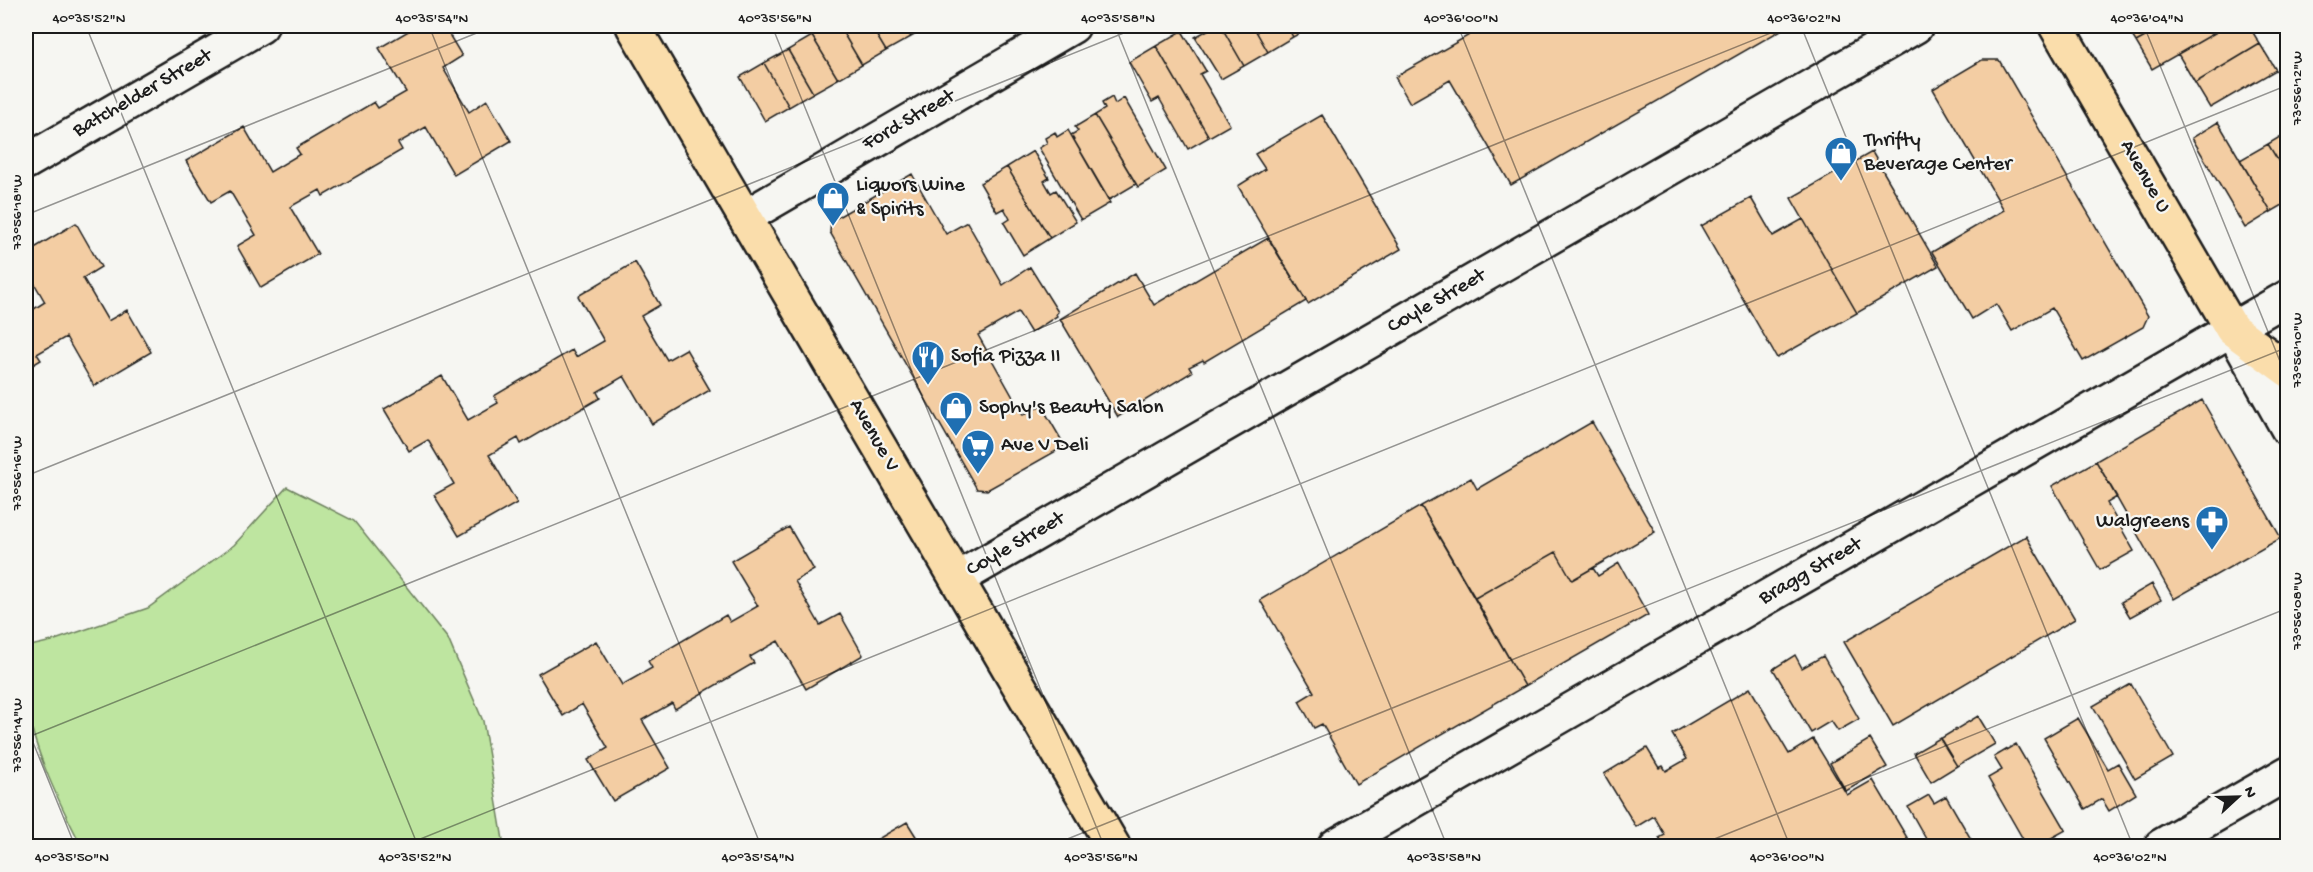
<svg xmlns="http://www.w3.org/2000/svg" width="2313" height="872" font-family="'Gochi Hand',sans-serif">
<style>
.green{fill:#bee5a0;stroke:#6d805e;stroke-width:1.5}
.building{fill:#f3cda3;stroke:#1c1c1c;stroke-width:1.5}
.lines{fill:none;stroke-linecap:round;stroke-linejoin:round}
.minor-casing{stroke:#1c1c1c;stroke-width:38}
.major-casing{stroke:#1c1c1c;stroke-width:38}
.minor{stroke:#f6f6f2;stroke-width:33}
.major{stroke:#faddab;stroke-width:33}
.ticks{fill:none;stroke:#1c1c1c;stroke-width:1.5;stroke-opacity:0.45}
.labels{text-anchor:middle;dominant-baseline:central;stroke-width:4.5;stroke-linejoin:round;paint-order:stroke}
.street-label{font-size:21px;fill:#1c1c1c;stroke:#f6f6f2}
.poi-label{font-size:21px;fill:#1c1c1c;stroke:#f6f6f2;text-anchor:start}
.neatline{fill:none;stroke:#1c1c1c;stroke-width:2}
.ticks-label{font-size:15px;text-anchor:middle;fill:#1c1c1c}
</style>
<rect width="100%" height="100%" fill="#f6f6f2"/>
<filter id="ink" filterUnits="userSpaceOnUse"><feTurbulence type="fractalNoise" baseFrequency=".0167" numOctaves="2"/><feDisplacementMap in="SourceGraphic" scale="12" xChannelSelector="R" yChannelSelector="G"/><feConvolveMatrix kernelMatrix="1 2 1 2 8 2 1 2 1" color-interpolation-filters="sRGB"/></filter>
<g filter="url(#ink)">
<path class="green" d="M287,487L354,521L448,639L483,721L504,846H82L79,841C59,802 36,755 28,712C24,691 25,668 26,647L52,641L148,608L234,545Z"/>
<path class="building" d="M417,26H444L462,56L443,68L469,112L487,100L511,141L454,175L426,127L398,143L402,150L323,196L320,190L290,207L318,254L261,288L237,246L256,235L230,191L211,202L186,161L244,127L270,172L300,154L296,148L374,102L378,108L406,92L379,48Z
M830,26H839L862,65L838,79L812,36Z
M839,26H871L886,51L862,65Z
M871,26H904L911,37L886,51Z
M904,26H930L911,37Z
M1215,26H1221L1244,66L1221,79L1195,37Z
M1221,26H1253L1268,52L1244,66Z
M1253,26H1287L1293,37L1268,52Z
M1287,26H1313L1293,37Z
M1485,26H1788L1511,185L1450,80L1410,103L1395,77Z
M2126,26H2165L2136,42Z
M2165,26H2174L2176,29L2182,26H2227L2152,69L2136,42Z
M2227,26H2249L2260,44L2195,83L2178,54Z
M1182,31L1206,71L1200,74L1230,125L1209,137L1156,46Z
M812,36L838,79L813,93L788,50Z
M2260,44L2276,70L2210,108L2195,83Z
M1156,46L1209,137L1188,149L1159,98L1152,102L1129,62Z
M788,50L813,93L789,107L764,63Z
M1982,60H1999L2148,316L2143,327L2083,361L2052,308L2012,331L1996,304L1972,319L1932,252L2004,210L1933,89Z
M764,63L789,107L765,121L740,77Z
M1112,97L1115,104L1124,98L1166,170L1138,187L1095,115L1105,109L1102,103Z
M1095,115L1136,184L1109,200L1071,135L1078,131L1075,127Z
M1322,115L1401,249L1308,304L1238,186L1265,169L1255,154Z
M2218,122L2271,212L2245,228L2192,138Z
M1068,130L1110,203L1081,220L1039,148L1047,143L1045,138L1055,132L1057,137Z
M2288,132V177L2268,144Z
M2268,144L2288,177V202L2271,212L2240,160Z
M1033,151L1049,178L1044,181L1051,193L1056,190L1076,222L1050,238L1007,167Z
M1872,152L1938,266L1857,313L1791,198Z
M1007,167L1050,238L1023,255L1004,223L1010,219L1004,208L997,212L980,183Z
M912,174L946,234L967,222L1003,285L1030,267L1058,312L1056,314L1057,316L1031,333L1018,312L978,335L1023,415L1041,405L1065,446L987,490L977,489L830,232L831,221Z
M1751,198L1773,236L1803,219L1857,313L1777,358L1701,226Z
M76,223L101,267L83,278L108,321L127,310L151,352L94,386L66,337L37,354L41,360L26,369V314L45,302L26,269V253Z
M1268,238L1306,301L1204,362L1203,360L1189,367L1192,372L1118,417L1060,319L1135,273L1154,305Z
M635,262L660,305L641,316L667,360L686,349L710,390L652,424L624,376L597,392L600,398L521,444L518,438L489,455L517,503L459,536L434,495L454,484L428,440L409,451L384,409L442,376L468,420L498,403L494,396L572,350L576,357L604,341L578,296Z
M2202,400L2281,538L2174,599L2096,461Z
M1592,422L1655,532L1572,580L1556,552L1475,598L1421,506L1471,478L1477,489Z
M2096,461L2117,497L2107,503L2134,551L2100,570L2052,486Z
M1421,506L1525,686L1356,784L1322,724L1314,728L1299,701L1314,692L1260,600Z
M789,527L814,570L795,581L820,625L840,614L863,655L806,689L778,641L750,657L754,663L675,709L672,703L642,720L670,768L613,801L588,760L608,748L582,704L563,716L538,674L596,641L622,685L652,668L648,661L726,615L730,622L758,606L731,561Z
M2026,536L2075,619L1893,726L1844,642Z
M1556,552L1572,580L1593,568L1598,576L1619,563L1648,615L1525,686L1475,598Z
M2152,584L2161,600L2130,617L2121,602Z
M1795,655L1802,668L1823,656L1859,719L1838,731L1831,721L1811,733L1773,669Z
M2131,684L2173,757L2135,779L2093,706Z
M1750,688L1789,754L1813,739L1847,795L1873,780L1912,846H1719L1717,843L1711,846H1664L1659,838L1665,835L1654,816L1636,827L1604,774L1647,748L1659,768L1663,766L1666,771L1687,759L1672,734Z
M1978,716L1995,744L1957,766L1940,739Z
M2078,718L2108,769L2118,763L2136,794L2109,811L2102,799L2085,809L2044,738Z
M1940,738L1957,766L1931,782L1914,753Z
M1870,739L1887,767L1846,791L1830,763Z
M2016,744L2066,830L2037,846H2027L1988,778L2002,770L1994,757Z
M1929,795L1934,803L1946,796L1975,846H1930L1908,807Z
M907,822L922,846H866Z"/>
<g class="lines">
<g class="minor-casing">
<path id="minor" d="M26,162L261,26
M745,217L1073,26
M2232,329L2288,429
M957,579L1916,26
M1335,846L2288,297
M2161,846L2288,773"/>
</g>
<g class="major-casing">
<path id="major" d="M633,26L1113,846
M2056,26L2232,329L2288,370"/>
</g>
<use href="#minor" class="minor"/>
<use href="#major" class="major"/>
</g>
</g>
<path class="ticks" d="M86,26L418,846M429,26L761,846M772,26L1104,846M1115,26L1447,846M1458,26L1790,846M1801,26L2133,846M2144,26L2288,381M26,215L494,26M26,476L1141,26M26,725L75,846M26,738L1788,26M403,846L2288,85M1050,846L2288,347M1697,846L2288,608"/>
<defs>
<g id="shop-pin" transform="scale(1.725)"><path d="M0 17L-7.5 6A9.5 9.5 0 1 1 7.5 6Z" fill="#1f6fb2" stroke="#f6f6f2"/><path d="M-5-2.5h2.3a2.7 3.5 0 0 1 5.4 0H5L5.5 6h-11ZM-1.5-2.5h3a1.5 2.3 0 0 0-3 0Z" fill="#fff"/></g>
<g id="restaurant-pin" transform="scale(1.725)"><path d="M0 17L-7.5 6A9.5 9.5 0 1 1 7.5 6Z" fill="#1f6fb2" stroke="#f6f6f2"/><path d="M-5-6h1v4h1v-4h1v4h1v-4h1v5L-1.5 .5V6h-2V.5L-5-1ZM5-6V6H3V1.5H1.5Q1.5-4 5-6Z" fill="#fff"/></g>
<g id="supermarket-pin" transform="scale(1.725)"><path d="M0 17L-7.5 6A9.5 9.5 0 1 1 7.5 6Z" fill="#1f6fb2" stroke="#f6f6f2"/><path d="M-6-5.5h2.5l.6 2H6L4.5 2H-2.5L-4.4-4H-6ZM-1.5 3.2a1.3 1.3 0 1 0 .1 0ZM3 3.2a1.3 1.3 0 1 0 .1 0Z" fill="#fff"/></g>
<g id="pharmacy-pin" transform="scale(1.725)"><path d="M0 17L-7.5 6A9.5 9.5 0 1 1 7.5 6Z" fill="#1f6fb2" stroke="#f6f6f2"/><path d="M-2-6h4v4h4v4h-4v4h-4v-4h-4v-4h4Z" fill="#fff"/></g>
</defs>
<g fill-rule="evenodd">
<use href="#shop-pin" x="1841" y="153"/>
<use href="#shop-pin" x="833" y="198"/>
<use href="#restaurant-pin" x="928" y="357"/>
<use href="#shop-pin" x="956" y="408"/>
<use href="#supermarket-pin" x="978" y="446"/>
<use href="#pharmacy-pin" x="2212" y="522"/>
</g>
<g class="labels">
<g class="street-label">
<text transform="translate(143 94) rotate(-30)">Batchelder Street</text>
<text transform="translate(909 121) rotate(-30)">Ford Street</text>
<text transform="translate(2144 177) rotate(60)">Avenue U</text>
<text transform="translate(1437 302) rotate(-30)">Coyle Street</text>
<text transform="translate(873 436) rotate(60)">Avenue V</text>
<text transform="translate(1016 545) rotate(-30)">Coyle Street</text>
<text transform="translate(1811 572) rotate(-30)">Bragg Street</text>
</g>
<g class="poi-label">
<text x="1864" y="141">Thrifty<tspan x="1864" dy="24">Beverage Center</tspan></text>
<text x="856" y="186">Liquors Wine<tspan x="856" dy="24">&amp; Spirits</tspan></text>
<text x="951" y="357">Sofia Pizza II</text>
<text x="979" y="408">Sophy's Beauty Salon</text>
<text x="1001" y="446">Ave V Deli</text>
<text x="2189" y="522" text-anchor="end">Walgreens</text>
</g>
</g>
<rect width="2313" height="872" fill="none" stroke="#f6f6f2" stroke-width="66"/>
<g transform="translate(2238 797) rotate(68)" stroke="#f6f6f2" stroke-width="4.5" paint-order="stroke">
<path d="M0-4.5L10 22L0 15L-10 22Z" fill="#1c1c1c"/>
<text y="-9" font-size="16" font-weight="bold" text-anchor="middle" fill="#1c1c1c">N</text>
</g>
<rect x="33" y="33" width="2247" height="806" class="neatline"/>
<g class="ticks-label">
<text x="89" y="22">40°35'52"N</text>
<text x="432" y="22">40°35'54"N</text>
<text x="775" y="22">40°35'56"N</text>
<text x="1118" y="22">40°35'58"N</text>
<text x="1461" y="22">40°36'00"N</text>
<text x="1804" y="22">40°36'02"N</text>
<text x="2147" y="22">40°36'04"N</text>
<text transform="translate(2296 88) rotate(-90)" y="5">73°56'12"W</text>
<text transform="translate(16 212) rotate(-90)" y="5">73°56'18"W</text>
<text transform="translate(2296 350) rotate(-90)" y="5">73°56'10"W</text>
<text transform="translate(16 473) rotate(-90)" y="5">73°56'16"W</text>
<text transform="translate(2296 611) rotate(-90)" y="5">73°56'08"W</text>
<text transform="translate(16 735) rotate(-90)" y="5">73°56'14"W</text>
<text x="72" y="861">40°35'50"N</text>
<text x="415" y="861">40°35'52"N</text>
<text x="758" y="861">40°35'54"N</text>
<text x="1101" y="861">40°35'56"N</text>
<text x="1444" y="861">40°35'58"N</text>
<text x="1787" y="861">40°36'00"N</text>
<text x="2130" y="861">40°36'02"N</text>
</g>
</svg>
